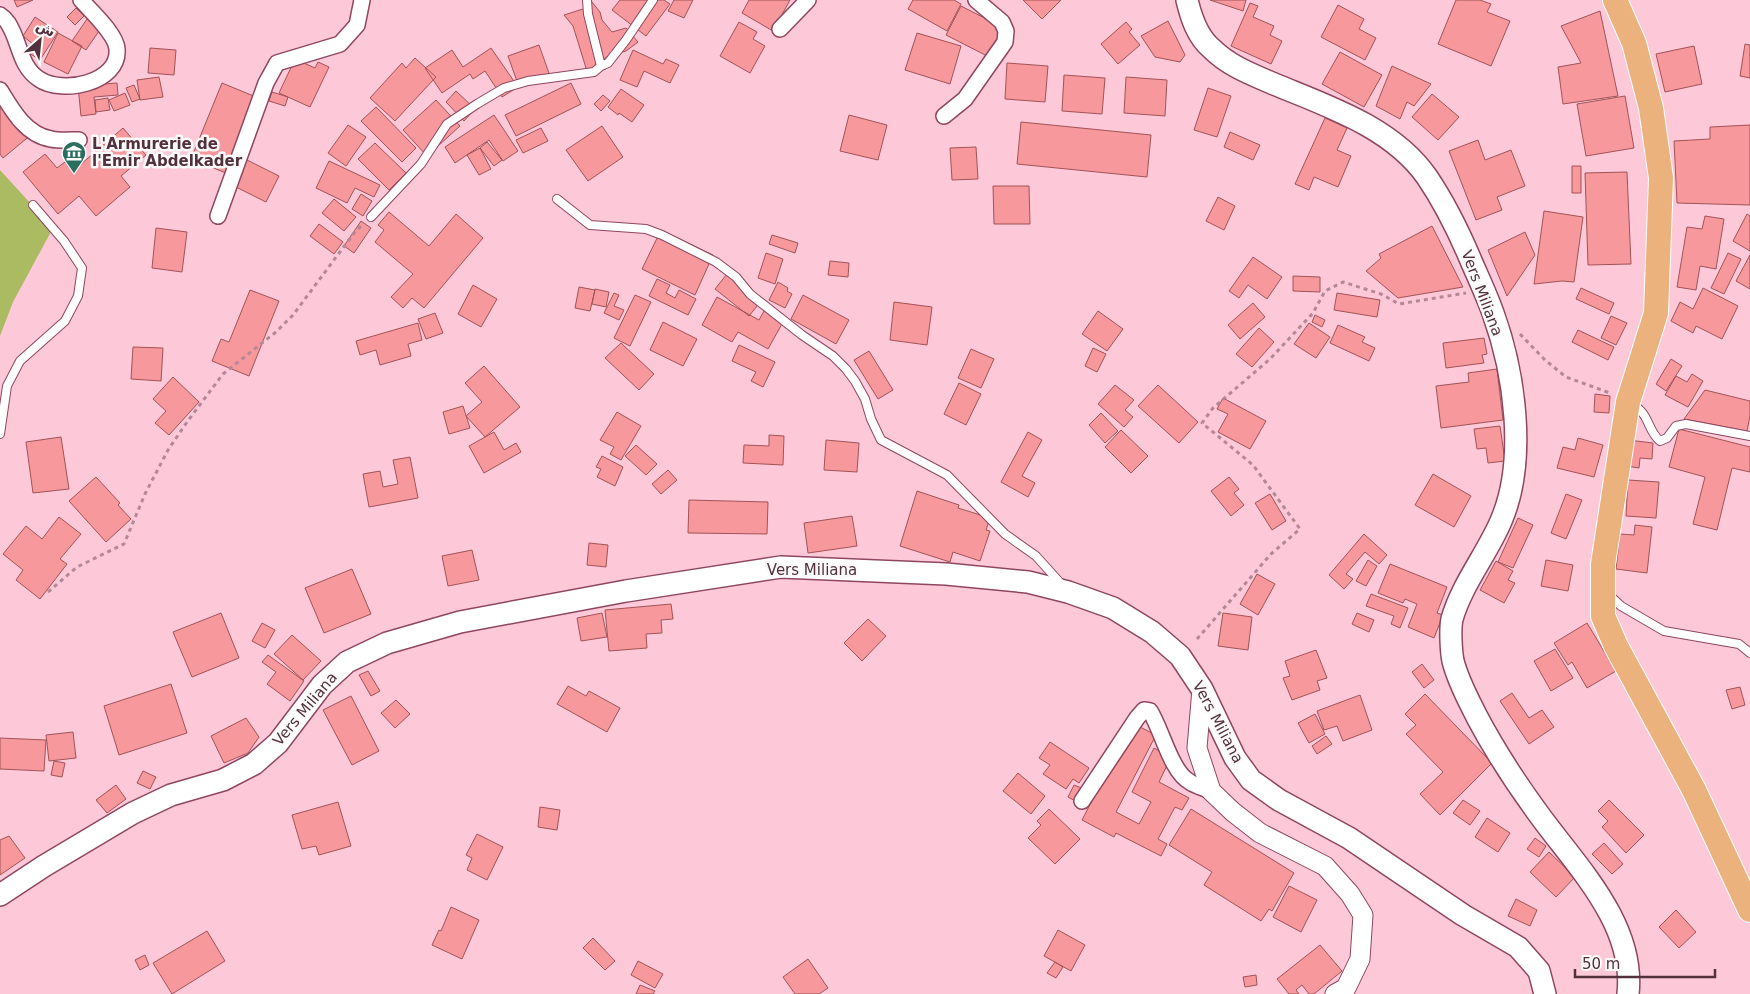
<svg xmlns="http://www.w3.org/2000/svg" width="1750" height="994" font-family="'DejaVu Sans','Noto Sans Arabic',sans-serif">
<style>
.green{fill:#abbb62}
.building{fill:#f6989c;stroke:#a25357}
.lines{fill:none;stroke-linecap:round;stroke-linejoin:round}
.service-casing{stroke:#8f4661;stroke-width:10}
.minor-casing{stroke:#8f4661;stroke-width:18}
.tertiary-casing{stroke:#8f4661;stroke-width:21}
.secondary-casing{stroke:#8f4661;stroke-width:24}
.primary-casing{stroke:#fff;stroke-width:26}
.path{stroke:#b48896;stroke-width:3;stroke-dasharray:4 4;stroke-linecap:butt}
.service{stroke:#fff;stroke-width:8}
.minor{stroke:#fff;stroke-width:15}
.tertiary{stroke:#fff;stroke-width:19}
.secondary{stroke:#fff;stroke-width:21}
.primary{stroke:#ebb27e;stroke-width:24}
.labels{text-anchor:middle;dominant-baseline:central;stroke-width:5;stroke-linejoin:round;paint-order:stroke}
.poi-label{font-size:15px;font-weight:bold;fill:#52313c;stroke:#fafafa;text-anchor:start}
.street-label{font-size:15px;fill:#52313c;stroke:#fafafa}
</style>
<rect width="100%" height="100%" fill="#fdc9d9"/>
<path class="green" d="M0,170L53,228L13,302L0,336Z"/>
<path class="building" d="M14,0H33L17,7Z
M620,0H664L670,4L646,36L612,10Z
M674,0H693L684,18L668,11Z
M749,0H790L773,31L742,13Z
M913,0H954L961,4L947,31L908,9Z
M1023,0H1061L1042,19Z
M1210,0H1246L1243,11Z
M1456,0H1480L1491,4L1487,12L1510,21L1491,66L1438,44Z
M592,2L600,12L602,20L612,32L626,28L638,42L626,51L608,56L604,59L606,69L590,73L586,68L573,26L564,15L583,9Z
M1250,3L1258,6L1253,17L1274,26L1270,35L1282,41L1271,64L1231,46Z
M1338,5L1364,19L1359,29L1376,38L1365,60L1321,37Z
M961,6L1010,31L995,60L946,35Z
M76,8L84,16L75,25L67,17Z
M1600,11L1618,96L1563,104L1558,67L1581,63L1561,26Z
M35,17L58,32L40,60L29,53L34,45L23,36Z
M87,19L101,28L86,50L72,41Z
M1168,21L1185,55L1180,62L1155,57L1141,36Z
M739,22L757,32L753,39L765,46L750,73L720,56Z
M1126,22L1132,29L1129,32L1140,45L1118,64L1101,44Z
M58,33L82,46L68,74L44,62Z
M917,33L961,46L950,84L905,70Z
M1745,44L1750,45V78L1740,76Z
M539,45L550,76L519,87L508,56Z
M1694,46L1702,84L1665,92L1656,54Z
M150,48L176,50L174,75L148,73Z
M491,48L518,87L502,97L485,71L473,79L470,74L442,93L425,68L452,50L463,67Z
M633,50L663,64L666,59L679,65L670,83L644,71L637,87L620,80Z
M1340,52L1382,75L1364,107L1322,84Z
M415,58L436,77L395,121L370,98L402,63L406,68Z
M295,59L315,68L318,62L329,67L310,107L279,93Z
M1007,63L1048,66L1045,102L1005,99Z
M1392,66L1431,84L1414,106L1407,102L1400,119L1376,106Z
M1064,75L1105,78L1102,114L1062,111Z
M159,77L163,97L140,100L137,80Z
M1126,77L1167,80L1165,116L1124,113Z
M117,83L118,95L94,97L96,114L81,116L78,86Z
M222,83L256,97L226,173L191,159Z
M571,83L581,104L516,136L505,115Z
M134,85L140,99L132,102L126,88Z
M1208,88L1231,96L1217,137L1194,130Z
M621,89L644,105L632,122L619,113L618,115L608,107Z
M456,91L475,109L464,121L446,102Z
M272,92L288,97L285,106L269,101Z
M125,93L130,105L114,111L109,100Z
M1432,94L1459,117L1438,140L1412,117Z
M603,95L610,101L601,111L594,104Z
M1625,96L1634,148L1586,156L1577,104Z
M0,97L32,134L3,158L0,154Z
M108,98L110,110L96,112L95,100Z
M436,100L460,126L427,156L403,130Z
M376,107L416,148L402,162L361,121Z
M494,115L518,151L503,161L489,140L455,163L445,147Z
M849,115L887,125L878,160L840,151Z
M1325,118L1347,128L1337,150L1351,156L1338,187L1314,177L1309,190L1295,184Z
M1021,122L1151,135L1147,177L1017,164Z
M348,125L366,137L346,166L328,153Z
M1750,125V205L1677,203L1674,141L1710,139V127Z
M602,126L623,157L588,181L566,150Z
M123,128L146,155L121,176L130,187L96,216L79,196L58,214L23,172L45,154L57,168L65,162L73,171Z
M541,128L548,141L523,153L516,140Z
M1230,132L1260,145L1253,160L1224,147Z
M1478,140L1485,160L1511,150L1525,186L1497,197L1502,210L1476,220L1449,151Z
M487,142L502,160L494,166L480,148Z
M375,143L406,173L389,190L358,159Z
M976,147L978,179L952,180L950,148Z
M480,148L491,169L479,175L467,155Z
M245,159L279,176L266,202L232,185Z
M329,161L380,185L374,197L355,188L347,203L316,188Z
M1572,166H1581V193H1572Z
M1627,172L1631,264L1588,265L1585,173Z
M993,186H1029L1030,224H994Z
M361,194L372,201L363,216L352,209Z
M1218,197L1235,206L1224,230L1206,221Z
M334,199L356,217L344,231L322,213Z
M1544,211L1583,217L1574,282L1562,281L1534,284Z
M389,212L429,246L456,214L483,238L424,308L412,298L403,308L391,297L413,274L375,242L384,230L378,225Z
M1747,214L1750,216V251L1733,241Z
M1705,216L1724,219L1716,269L1700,266L1696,290L1677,287L1687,227L1702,229Z
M361,221L371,228L354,253L344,246Z
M319,224L343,242L334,254L310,236Z
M1432,226L1463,287L1398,298L1366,271L1381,258L1379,254Z
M156,228L187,232L182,272L152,268Z
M661,230L713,255L695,295L642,269Z
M1525,232L1535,255L1507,296L1488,250Z
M772,235L798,243L795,253L769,244Z
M766,253L783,259L775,284L758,278Z
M1728,253L1741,259L1724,294L1711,288Z
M1750,255V289L1736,281Z
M1253,257L1282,277L1267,299L1248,285L1239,298L1229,291Z
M830,261L849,263L848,277L828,275Z
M727,274L761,301L749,316L715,289Z
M1293,276L1320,277V292L1293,291Z
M657,279L670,285L666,293L675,298L679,290L696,299L688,315L649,296Z
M778,282L788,288L787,291L792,294L785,308L769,300Z
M473,285L497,299L481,327L458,314Z
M579,287L595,290L590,311L575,308Z
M1581,288L1614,303L1609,314L1576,299Z
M1703,288L1738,306L1722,339L1696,326L1693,333L1671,321L1680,302L1693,309Z
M595,289L609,292L606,307L592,304Z
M250,290L279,301L249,376L212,361L221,339L229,342Z
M614,293L619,295L614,306L624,310L619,320L604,313Z
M1337,293L1380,300L1377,317L1334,310Z
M635,295L651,302L630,346L614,338Z
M803,295L849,320L836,344L791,319Z
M717,297L759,320L764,311L783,322L768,349L738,332L732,342L702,325Z
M894,302L932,307L927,345L890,340Z
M1253,303L1265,317L1240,339L1228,325Z
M1098,311L1123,329L1107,351L1082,334Z
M435,313L443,333L426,339L418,319Z
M1315,315L1325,320L1322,327L1312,322Z
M1611,316L1627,323L1616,345L1601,338Z
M663,322L697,339L683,366L650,350Z
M418,323L422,340L408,344L411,356L380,365L376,350L360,355L356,341Z
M1309,323L1330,337L1316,358L1294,344Z
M1338,325L1365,337L1362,342L1375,348L1369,361L1330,343Z
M1259,328L1274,342L1252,367L1236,354Z
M1578,330L1614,347L1608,360L1572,342Z
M1484,338L1487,354L1482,355L1484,363L1446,368L1443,343Z
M621,343L654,374L639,390L605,358Z
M739,345L775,362L763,387L751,381L756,372L732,361Z
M133,347L163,348L161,381L131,379Z
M1093,348L1106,354L1097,372L1085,366Z
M971,349L994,359L981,388L958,378Z
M869,351L893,390L878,399L854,360Z
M1671,359L1682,366L1666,391L1656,384Z
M484,366L520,407L485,437L466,416L482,402L465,383Z
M1497,369L1503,420L1441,428L1436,386L1469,382L1468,373Z
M1692,374L1703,381L1688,407L1665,395L1676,376L1687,382Z
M173,377L199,402L169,435L155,423L166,411L153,399Z
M959,383L981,394L966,425L944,414Z
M1115,385L1134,400L1125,410L1133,417L1124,427L1098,404Z
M1158,385L1198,422L1179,443L1138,406Z
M1705,390L1750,401V416L1747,431L1684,419Z
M1595,394L1610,396L1609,413L1594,412Z
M1223,398L1266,421L1250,449L1218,432L1228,414L1217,409Z
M463,406L470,428L449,434L443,412Z
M617,412L641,426L621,460L610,454L614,447L600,440Z
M1101,413L1118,431L1105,443L1089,425Z
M1500,426L1505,461L1488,463L1486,448L1477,449L1474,429Z
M1679,429L1750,447V472L1732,468L1717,530L1693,524L1705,477L1669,467Z
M1121,430L1148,456L1131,473L1105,447Z
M494,432L504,450L516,443L521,452L484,473L469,446Z
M1028,432L1042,440L1022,476L1035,483L1028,497L1001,482Z
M769,435L784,436L783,465L743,463L744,445L769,446Z
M61,437L69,489L33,493L26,442Z
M1578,438L1603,445L1594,477L1557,468L1563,447L1575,450Z
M826,440L859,443L857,472L824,470Z
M1628,440L1653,443L1652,459L1640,458L1639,468L1626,466Z
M636,445L657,464L646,475L625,456Z
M602,456L623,467L615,486L597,477L601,469L596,467Z
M410,457L418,498L369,507L363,474L380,471L383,487L398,484L393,460Z
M668,470L677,480L661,494L652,484Z
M1433,474L1471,496L1454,527L1415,505Z
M96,477L120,503L118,505L131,519L106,542L69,501Z
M1229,477L1239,489L1234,493L1244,505L1231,516L1211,491Z
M1628,480L1659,482L1656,518L1626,516Z
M917,491L959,505L958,508L990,518L986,530L990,531L980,561L953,552L950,562L900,546Z
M1270,494L1286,521L1272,530L1255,503Z
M1566,494L1582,500L1566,539L1551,533Z
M689,500L768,502L767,534L688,533Z
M852,516L857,546L808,553L804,523Z
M59,517L81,534L60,559L67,564L40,599L16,580L23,570L3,554L26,526L42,539Z
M1518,518L1533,525L1513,568L1498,562Z
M1635,525L1652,527L1647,573L1616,569L1620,534L1634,535Z
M1364,534L1387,555L1379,564L1365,552L1346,574L1353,579L1344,589L1329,575Z
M589,543L608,545L606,567L587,565Z
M472,550L479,580L448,586L442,556Z
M1368,560L1377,566L1366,586L1356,581Z
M1546,560L1573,565L1568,591L1541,586Z
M1496,561L1513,571L1508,580L1515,583L1504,603L1480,590Z
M1390,564L1447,587L1437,613L1443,615L1434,638L1408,627L1417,604L1405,599L1403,603L1378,593Z
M352,569L371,614L324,633L305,588Z
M1257,574L1275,584L1258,615L1240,604Z
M1371,594L1408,608L1400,628L1391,624L1394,616L1366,606Z
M671,604L673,619L661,620L662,633L646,634L647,648L609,651L605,610Z
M221,613L239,658L192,677L173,632Z
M602,613L607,637L581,641L577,618Z
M1223,613L1252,617L1248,650L1218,646Z
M1357,613L1374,620L1369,632L1352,624Z
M868,619L886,636L862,661L844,643Z
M262,623L275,630L265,648L252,641Z
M1587,623L1616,671L1587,688L1572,662L1568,665L1554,643Z
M292,635L321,661L303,680L274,654Z
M1555,649L1573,678L1551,691L1534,661Z
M1316,650L1327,678L1317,681L1320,690L1292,700L1283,678L1290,676L1285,661Z
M268,655L304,681L290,701L267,684L276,672L262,662Z
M1422,664L1434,680L1424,688L1412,672Z
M368,671L380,691L371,696L359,675Z
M171,684L187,733L119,755L104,706Z
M568,686L586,696L589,691L620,708L607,732L557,704Z
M1740,687L1745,705L1732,709L1726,690Z
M1512,693L1529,718L1542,710L1554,727L1529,744L1500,701Z
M1425,694L1492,763L1440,815L1420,794L1443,772L1406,734L1416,725L1405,714Z
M1360,695L1372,730L1343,741L1337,726L1324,730L1317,711Z
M351,696L379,751L352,765L323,710Z
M396,700L410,714L395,728L381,713Z
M1315,714L1325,734L1309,743L1298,723Z
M246,718L259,737L248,753L224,763L211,736Z
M1132,723L1156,735L1116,812L1139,824L1151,802L1132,792L1154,748L1171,757L1159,782L1189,798L1182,810L1175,807L1158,839L1167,844L1161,856L1116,833L1114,837L1082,820Z
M73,732L76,758L49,761L46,735Z
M1326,736L1332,744L1317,754L1312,746Z
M0,738L46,740L44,771L0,769Z
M1050,742L1089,768L1079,783L1073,779L1066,789L1043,774L1050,765L1039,758Z
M54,761L65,763L62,777L51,775Z
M143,771L156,777L150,789L137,783Z
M1018,773L1045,796L1031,814L1003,791Z
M116,785L126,799L107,813L96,800Z
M1074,785L1084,789L1077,802L1068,797Z
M1463,800L1480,811L1470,825L1453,813Z
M1609,800L1644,835L1626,853L1602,827L1608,821L1598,811Z
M338,802L351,846L319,855L316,846L302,849L292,815Z
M540,807L560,810L557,830L538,827Z
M1049,809L1080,839L1055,864L1028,838L1041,825L1037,821Z
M1191,809L1294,873L1272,911L1269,909L1261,921L1204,885L1212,872L1169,845Z
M1487,818L1510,833L1498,852L1475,837Z
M477,834L503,847L487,880L467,870L472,858L466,855Z
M9,836L25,858L0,875V840Z
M1535,838L1546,846L1539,857L1527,849Z
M1604,843L1623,864L1612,874L1592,854Z
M1549,852L1575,877L1556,897L1530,872Z
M1289,886L1317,900L1301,932L1273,917Z
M1516,899L1537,910L1530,926L1508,916Z
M451,907L479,920L462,959L432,945L439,930L441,931Z
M1676,910L1696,932L1679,948L1659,927Z
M1058,930L1085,945L1071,971L1044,956Z
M207,931L225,961L172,994L153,963Z
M593,938L615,961L605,970L583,948Z
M1320,945L1342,971L1314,994H1309L1302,985L1296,990L1299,994H1289L1277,979Z
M145,955L149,965L140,970L135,960Z
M808,959L828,988L819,994H795L783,977Z
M638,961L663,974L655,988L631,975Z
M1055,962L1063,967L1056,978L1047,973Z
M1256,975L1257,985L1245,987L1243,977Z
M640,985L655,991L653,994H636Z"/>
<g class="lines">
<g class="service-casing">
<path id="service" d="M601,66L608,63L626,40L653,0
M557,199L590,225L646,229L662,235L716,262L736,277L750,294L802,335L833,356L846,369L855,381L865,399L871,419L881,440L947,475L1005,534L1036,556L1063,586
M371,217L421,164L447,124L477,104L504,88L528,81L594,72L601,66L588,14L587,0
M1632,404C1650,414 1647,430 1660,441L1667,438L1676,426L1686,424L1750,436
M0,434L7,386L20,361L65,321L78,296L82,268L64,241L33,205
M1608,594L1621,606L1664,631L1739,644L1750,653"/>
</g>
<g class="minor-casing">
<path id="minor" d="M0,15C3,17 6,20 8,23C20,41 19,66 39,79C62,95 120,83 117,49C116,34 92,12 81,0
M780,29L808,0
M0,90C12,110 26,135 51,139C59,141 70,140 79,140
M944,116L965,99L1005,42L1006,31L1002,22L976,0
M218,216L266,83L277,63L340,44L357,25L362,0
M1082,801L1137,718L1144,710L1150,711C1162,730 1171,772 1190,782C1196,786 1204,788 1211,791"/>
</g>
<g class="tertiary-casing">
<path id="tertiary" d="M1202,689L1197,748L1211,791L1233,812L1260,833L1325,866L1350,894L1363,915L1360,959L1346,988L1335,994"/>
</g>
<g class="secondary-casing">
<path id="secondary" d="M1187,0C1191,17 1197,36 1211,48C1229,66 1251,74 1274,84C1327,106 1392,127 1427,177C1446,205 1459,232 1472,263C1479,279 1487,296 1493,313C1515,374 1527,461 1501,521C1487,554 1462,584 1452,619C1450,628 1451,651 1453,661C1458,681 1468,699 1477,717C1494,749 1514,780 1535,809C1573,863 1636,922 1628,994
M0,895L44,866L133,813L171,795L223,780L254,764L278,743L322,685L347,662L387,643L460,622L626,591L781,567L946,574L1028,582L1068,592L1113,608L1152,632L1180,656L1202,689L1235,758L1251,780L1279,800L1349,838L1463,915L1518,947L1539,971L1545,994"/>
</g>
<g class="primary-casing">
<path id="primary" d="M1615,0L1634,43L1651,108L1661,178L1656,313L1628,402L1603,564V616L1616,646L1694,790L1750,910"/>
</g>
<path class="path" d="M1520,334L1545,360L1566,377L1610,393
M48,592L77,567L124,544L145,494L168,450L187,422L223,374L276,332L293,315L354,233L363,224
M1197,639L1271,554L1300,529L1253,465L1202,423L1213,408L1270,359L1313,313L1325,291L1343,282L1381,294L1399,304L1466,293"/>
<use href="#service" class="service"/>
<use href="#minor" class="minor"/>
<use href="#tertiary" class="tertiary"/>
<use href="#secondary" class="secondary"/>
<use href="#primary" class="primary"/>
</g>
<defs>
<g id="museum-pin" transform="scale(1.25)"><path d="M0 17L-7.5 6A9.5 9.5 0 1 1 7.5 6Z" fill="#2a6e60" stroke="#fafafa"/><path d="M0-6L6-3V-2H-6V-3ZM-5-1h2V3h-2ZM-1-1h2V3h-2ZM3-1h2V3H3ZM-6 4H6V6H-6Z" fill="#fff"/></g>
</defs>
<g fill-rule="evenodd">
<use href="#museum-pin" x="74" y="153"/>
</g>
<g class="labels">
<g class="poi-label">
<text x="92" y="144">L'Armurerie de<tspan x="92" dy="17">l'Emir Abdelkader</tspan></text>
</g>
<g class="street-label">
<text transform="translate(1482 293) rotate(69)">Vers Miliana</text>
<text x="812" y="570">Vers Miliana</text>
<text transform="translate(305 709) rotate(-50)">Vers Miliana</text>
<text transform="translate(1218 722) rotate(62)">Vers Miliana</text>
</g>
</g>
<g transform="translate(40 40) rotate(27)" stroke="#fafafa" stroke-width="4" paint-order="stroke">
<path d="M0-4L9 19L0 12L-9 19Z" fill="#52313c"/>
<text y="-8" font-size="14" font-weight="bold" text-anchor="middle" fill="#52313c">ش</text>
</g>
<path d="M1575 969v8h140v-8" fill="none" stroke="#52313c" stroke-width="2.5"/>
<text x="1582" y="969" font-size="15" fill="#52313c" stroke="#fafafa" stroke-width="4" paint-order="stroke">50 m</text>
</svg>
